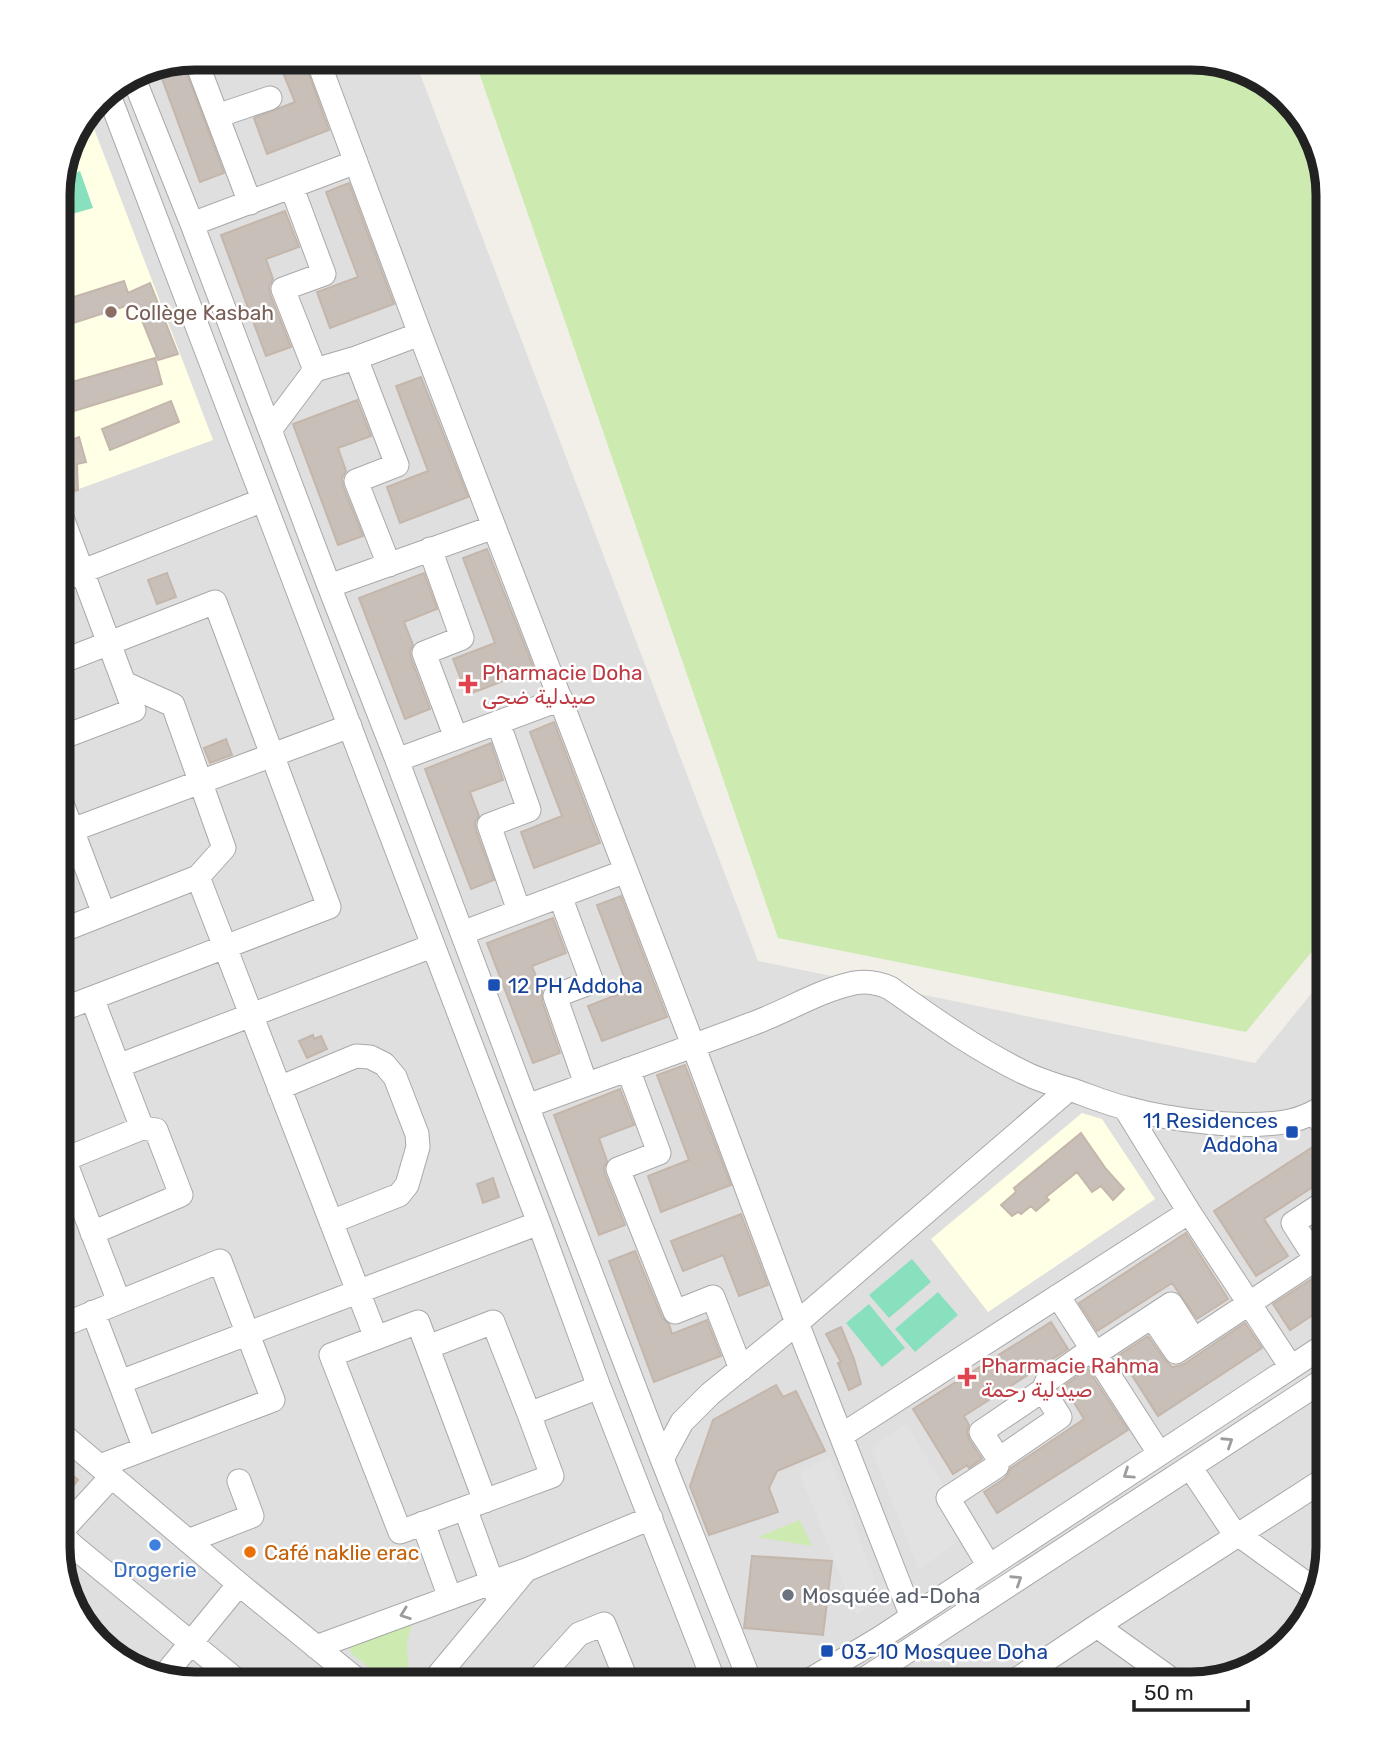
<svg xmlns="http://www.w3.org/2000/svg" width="1386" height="1742" font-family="Rubik,'Noto Naskh Arabic',sans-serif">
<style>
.residential{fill:#e0dfdf}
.education{fill:#ffffe5}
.grass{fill:#cdebb0}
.pitch{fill:#88e0be}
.parking{fill:#e2e2e2}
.building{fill:#c7bfb8;stroke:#c4b6ab;stroke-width:2}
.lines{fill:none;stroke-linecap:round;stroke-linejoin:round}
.minor-casing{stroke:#a9a9a9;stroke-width:25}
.minor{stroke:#fff;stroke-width:23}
.oneway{stroke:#9c9c9c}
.education-dot{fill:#8d6e63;stroke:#fff;stroke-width:2.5}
.health-dot{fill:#e0444e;stroke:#fff;stroke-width:2.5}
.transit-dot{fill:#1a4fb4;stroke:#fff;stroke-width:2.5}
.shop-dot{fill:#3f7fe0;stroke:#fff;stroke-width:2.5}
.food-dot{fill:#e8710a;stroke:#fff;stroke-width:2.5}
.worship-dot{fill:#6b7280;stroke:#fff;stroke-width:2.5}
.labels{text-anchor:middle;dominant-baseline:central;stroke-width:5;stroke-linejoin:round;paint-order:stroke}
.education-label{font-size:21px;fill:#785e54;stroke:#fff;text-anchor:start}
.health-label{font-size:21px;fill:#be3a42;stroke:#fff;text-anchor:start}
.transit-label{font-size:21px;fill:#164399;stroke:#fff;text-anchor:start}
.food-label{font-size:21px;fill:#c56008;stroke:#fff;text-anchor:start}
.shop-label{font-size:21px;fill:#366cbe;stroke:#fff}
.worship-label{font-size:21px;fill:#5b616d;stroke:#fff;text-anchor:start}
.rim{fill:none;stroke:#222;stroke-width:9}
</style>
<rect width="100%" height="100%" fill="#f2efe9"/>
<path class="residential" d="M195,58H414L758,961L1255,1063L1328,973V1548L1314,1608L1268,1661L1192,1684H194L134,1670L81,1624L58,1547V185L72,134L104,92L143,68Z"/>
<path class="education" d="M88,113L213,440L68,493L58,470V185L72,134Z
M1082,1113L1102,1119L1155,1199L988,1312L931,1239Z"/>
<path class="grass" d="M474,58H1200L1238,70L1272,87L1305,118L1328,195V932L1246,1032L778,938Z
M800,1520L812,1546L758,1537Z
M412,1623L407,1642L409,1683L407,1684H389L351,1653L349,1645Z"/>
<path class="pitch" d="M80,171L93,208L58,218V185L60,180Z
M912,1259L931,1282L889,1318L869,1295Z
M938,1292L958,1315L915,1352L895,1329Z
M869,1304L905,1348L882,1367L846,1323Z"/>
<path class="parking" d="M906,1423L971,1531L919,1570L871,1448Z
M830,1457L882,1600L856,1615L799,1472Z"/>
<path class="building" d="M277,58H303L329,130L267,154L254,118L295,102Z
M182,60L224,173L200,182L157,65Z
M349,183L394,304L330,328L317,292L358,277L326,192Z
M285,211L299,247L266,259L273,279L269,286L270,294L291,347L266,356L221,235Z
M124,281L128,293L150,283L178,354L158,360L135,303L61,327L58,316V302Z
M155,358L162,384L58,416V386Z
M421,377L468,497L400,523L387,487L428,471L396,386Z
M357,400L371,436L338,448L346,471L342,478L343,486L363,536L338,545L293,424Z
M171,401L179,422L110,450L102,429Z
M79,437L86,462L77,464L78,490L75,491L58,445Z
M487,549L534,669L467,695L453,659L495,643L463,558Z
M167,573L176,597L157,604L148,580Z
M424,573L437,609L404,622L413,645L410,651L411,658L430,709L405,719L359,598Z
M554,722L600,843L534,868L521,832L562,816L530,732Z
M226,739L232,755L210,763L204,748Z
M491,743L503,780L470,792L479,816L475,822L476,830L494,880L471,889L425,769Z
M621,896L667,1017L602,1041L588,1006L629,990L597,905Z
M553,918L566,953L532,966L542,992V1001L560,1053L533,1063L487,943Z
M313,1035L314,1039L321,1036L327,1049L307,1058L299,1041Z
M685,1065L731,1185L661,1212L648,1176L689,1160L657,1075Z
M620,1089L634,1125L599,1138L607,1161L604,1168L605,1174L625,1225L599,1235L554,1115Z
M1081,1133L1106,1169L1124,1189L1113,1200L1101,1186L1092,1192L1077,1172L1046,1197L1049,1200L1036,1211L1031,1206L1021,1214L1018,1212L1012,1216L1001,1205L1016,1192L1014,1188Z
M1319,1143L1325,1146L1328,1151V1177L1264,1219L1288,1256L1256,1276L1214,1211Z
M493,1178L499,1197L483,1203L477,1184Z
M741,1214L768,1285L739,1296L723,1255L683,1271L671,1241Z
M1186,1233L1228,1299L1197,1319L1172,1283L1097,1331L1079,1303Z
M635,1251L662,1317L669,1324L672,1334L707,1320L721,1356L654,1382L609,1261Z
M1328,1266V1305L1290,1330L1273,1304L1324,1271Z
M1051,1322L1068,1349L964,1416L969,1425L967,1432L969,1439L982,1459L969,1468L967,1465L953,1474L913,1409Z
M1245,1323L1262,1348L1158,1416L1119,1355L1148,1336L1165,1360L1172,1367L1178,1366L1184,1364Z
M841,1327L854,1359L861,1384L849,1390L838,1363L841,1362L826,1334Z
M1088,1369L1128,1430L997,1513L984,1492L1005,1478L1011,1468L1084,1419L1064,1386Z
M776,1385L783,1397L796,1391L825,1451L777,1471L769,1488L778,1512L709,1535L690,1486L713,1420Z
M58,1463L78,1480L66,1495L58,1488Z
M752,1556L832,1561L823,1635L744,1628Z"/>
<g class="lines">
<g class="minor-casing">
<path id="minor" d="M195,58L250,203
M317,58L420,334L693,1045L797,1323L912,1617
M132,74L192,224L329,586L397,760L527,1106L662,1459L751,1684
M107,90L539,1223L599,1387L715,1684
M217,116L270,98
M292,188L324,274L283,289L315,370
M192,224L356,162
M356,358L397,465L356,481L389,565
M270,430L315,370L356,358L420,334
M430,549L462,638L424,653L456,738
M58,581L263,500
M329,586L494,527
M498,722L529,810L489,825L519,911
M58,739L134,710L58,507
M397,760L561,699
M58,793L104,914
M72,830L350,726
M198,877L376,1338
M560,896L592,982L555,996L586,1084
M58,932L198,877L224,848L173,705L124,683
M462,933L626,871
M92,998L142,1128
M58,1011L329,907L215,602L58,663
M118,1066L432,946
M628,1069L659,1153L618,1169L675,1312L713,1297L741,1369
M279,1088L356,1056L370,1057L384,1064L395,1077L417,1134L418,1147L407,1185L399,1195L331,1222
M527,1106C601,1079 675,1053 749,1025C784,1013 817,991 854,983C867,981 877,982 890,988C934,1019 977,1050 1025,1073C1041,1081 1059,1086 1075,1091C1092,1097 1109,1104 1126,1108C1170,1120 1245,1130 1290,1121C1304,1118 1316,1112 1328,1104
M1125,1108L1189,1212L1291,1367
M1315,1113L1328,1133
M64,1159L119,1302
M58,1162L142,1128L156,1130L181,1195L92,1233
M1058,1296L1159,1453
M93,1312L145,1449
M1152,1317L1176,1352L1194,1340L1316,1259L1293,1223L1328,1200
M58,1327L220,1261L273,1400L100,1466
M428,1347L493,1322L529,1414
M1095,1354L1171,1304L1194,1340
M120,1382L539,1223
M1043,1390L1060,1417L999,1459L981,1432L1043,1390L1047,1381L1092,1349
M58,1431L239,1584L362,1684
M842,1435L1189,1212
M662,1459L682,1422L710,1394L797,1323L1069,1089
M1190,1467L1232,1530L1318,1592
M485,1501L418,1322L331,1355L400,1532L552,1476L529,1414L599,1387
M465,1508L497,1596
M423,1523L450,1598
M58,1531L73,1546L241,1684
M58,1535L112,1476
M188,1541L252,1516L239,1481
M989,1566L948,1498L997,1466L999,1459
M1097,1626L1178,1684
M316,1647L526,1570L651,1518
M883,1669L904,1684
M163,1677L239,1584
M431,1684L525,1571
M534,1684L579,1634L604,1624L628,1684
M803,1684L880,1638L1328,1343
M857,1684L1328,1377
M1010,1684L1097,1626L1328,1477"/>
</g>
<use href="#minor" class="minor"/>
</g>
<defs><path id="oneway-chevron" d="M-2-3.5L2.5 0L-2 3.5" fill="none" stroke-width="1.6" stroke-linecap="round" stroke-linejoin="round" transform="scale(1.75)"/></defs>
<g class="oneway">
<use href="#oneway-chevron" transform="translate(1228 1442) rotate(-33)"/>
<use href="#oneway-chevron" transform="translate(1128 1474) rotate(146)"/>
<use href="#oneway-chevron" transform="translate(1017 1580) rotate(-33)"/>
<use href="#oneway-chevron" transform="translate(405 1614) rotate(160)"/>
</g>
<circle class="education-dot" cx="111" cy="312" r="7"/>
<g class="health-dot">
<path d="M464.5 673.5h7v7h7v7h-7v7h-7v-7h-7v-7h7z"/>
<path d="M963.5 1366.5h7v7h7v7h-7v7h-7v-7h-7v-7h7z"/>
</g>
<g class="transit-dot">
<rect x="487" y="978" width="14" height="14" rx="3.5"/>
<rect x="1285" y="1125" width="14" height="14" rx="3.5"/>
<rect x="820" y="1644" width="14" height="14" rx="3.5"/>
</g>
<circle class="shop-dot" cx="155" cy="1545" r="7"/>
<circle class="food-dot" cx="250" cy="1552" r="7"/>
<circle class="worship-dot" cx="788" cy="1595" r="7"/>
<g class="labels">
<g class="education-label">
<text x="125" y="312">Collège Kasbah</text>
</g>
<g class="health-label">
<text x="482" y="672">Pharmacie Doha<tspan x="482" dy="24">صيدلية ضحى</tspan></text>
<text x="981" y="1365">Pharmacie Rahma<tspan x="981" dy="24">صيدلية رحمة</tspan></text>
</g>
<g class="transit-label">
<text x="508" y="985">12 PH Addoha</text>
<text x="1278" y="1120" text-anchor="end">11 Residences<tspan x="1278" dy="24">Addoha</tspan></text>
<text x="841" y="1651">03-10 Mosquee Doha</text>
</g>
<g class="food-label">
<text x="264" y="1552">Café naklie erac</text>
</g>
<g class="shop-label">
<text x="155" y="1569">Drogerie</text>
</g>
<g class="worship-label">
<text x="802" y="1595">Mosquée ad-Doha</text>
</g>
</g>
<path d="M0 0H1386V1742H0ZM195 70H1191A125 125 0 0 1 1316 195V1547A125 125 0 0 1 1191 1672H195A125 125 0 0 1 70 1547V195A125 125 0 0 1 195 70Z" fill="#fff" fill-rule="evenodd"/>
<path class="rim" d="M195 70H1191A125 125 0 0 1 1316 195V1547A125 125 0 0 1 1191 1672H195A125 125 0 0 1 70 1547V195A125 125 0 0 1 195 70Z"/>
<path d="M1134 1700v10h114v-10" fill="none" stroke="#222222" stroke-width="3.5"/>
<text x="1144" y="1700" font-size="21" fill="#222222" stroke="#ffffff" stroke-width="5" paint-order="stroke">50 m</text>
</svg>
